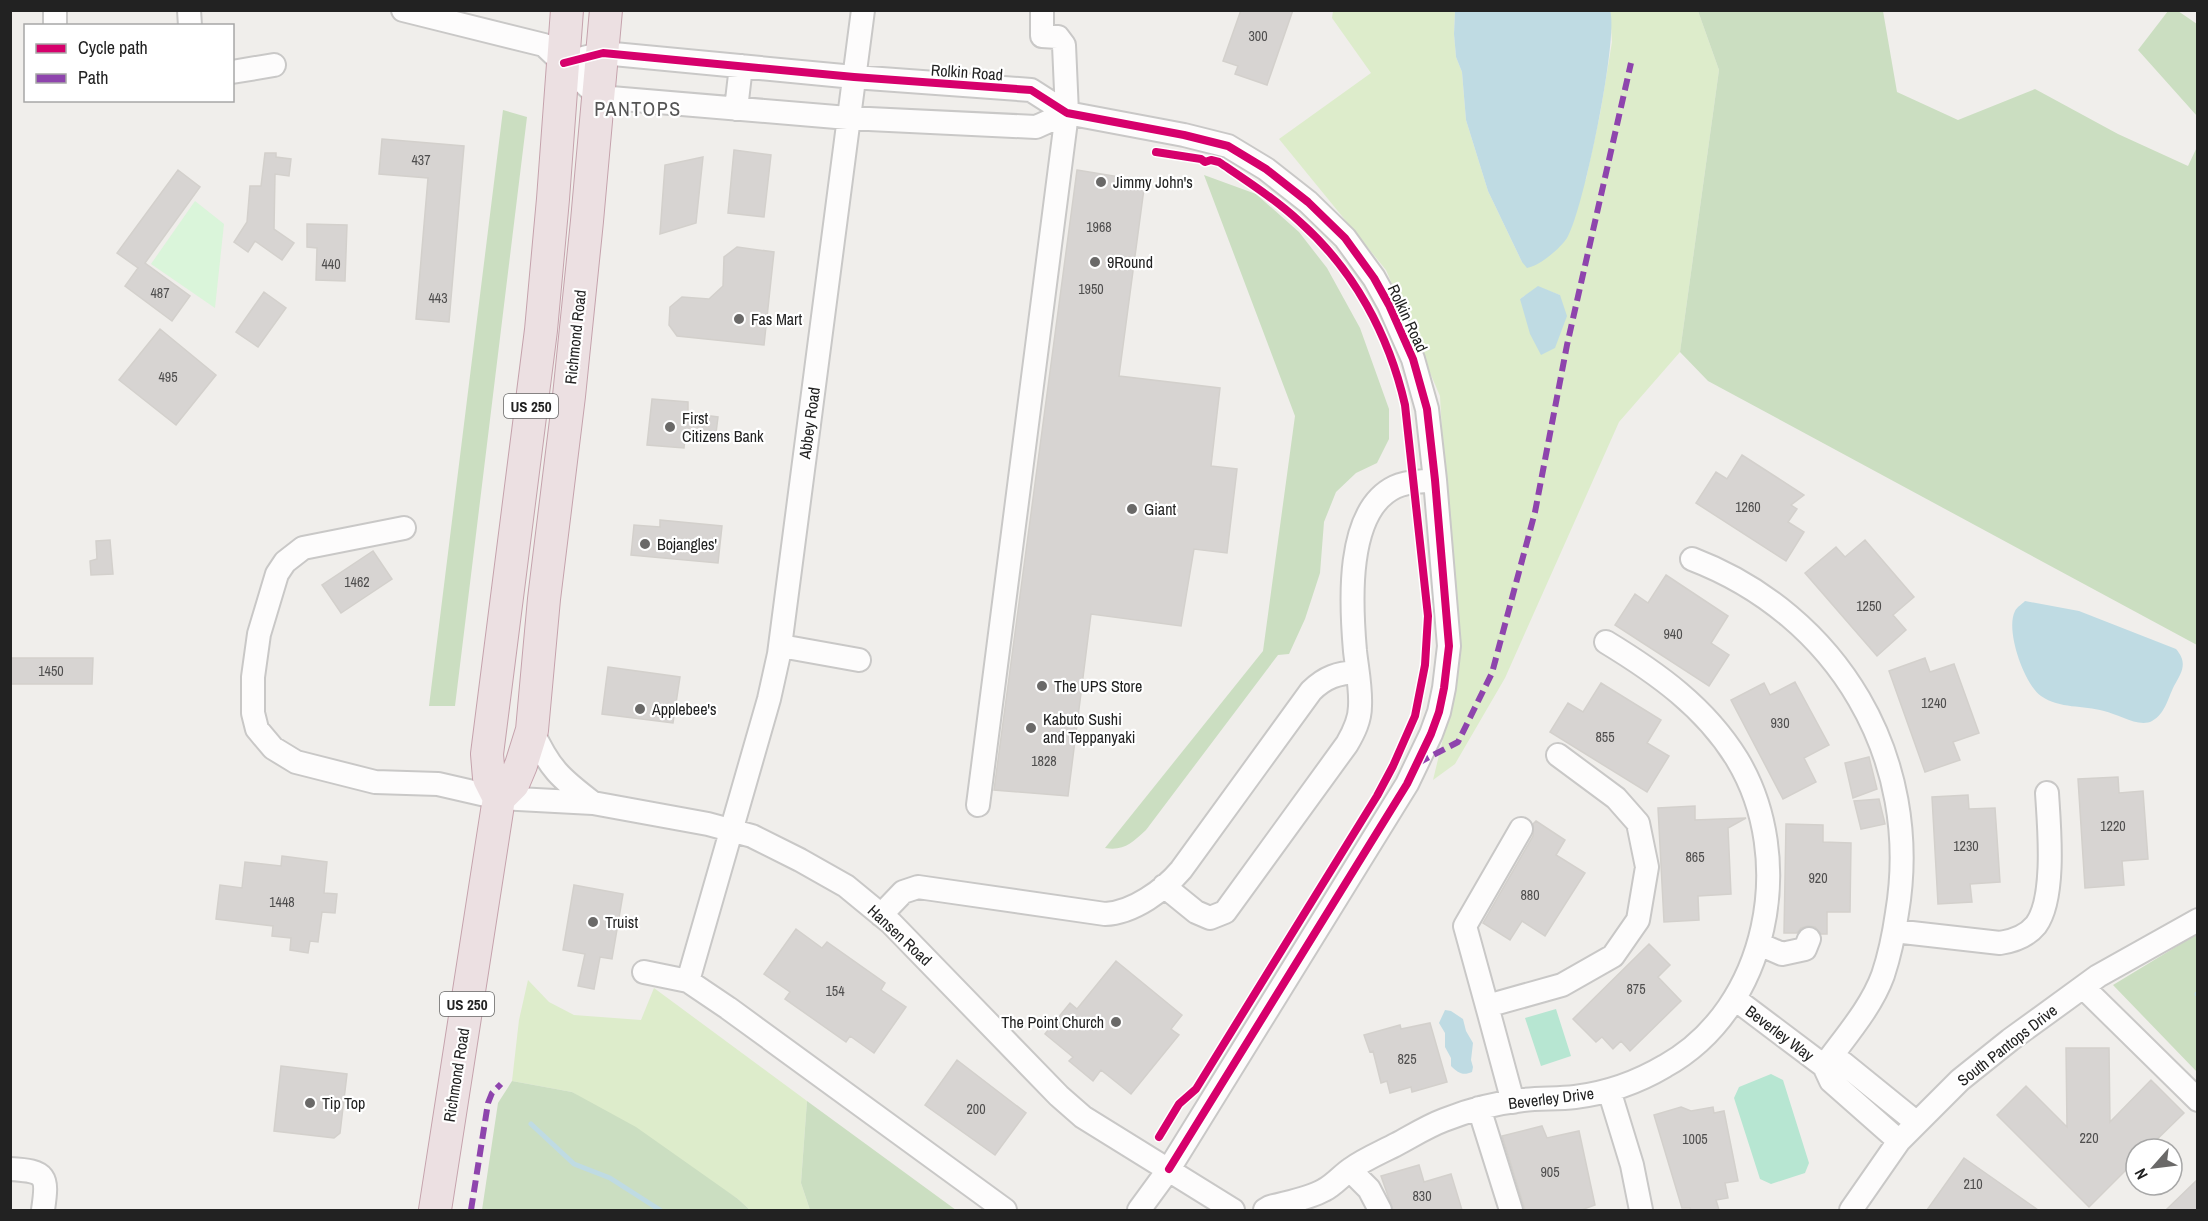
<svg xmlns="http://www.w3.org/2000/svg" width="2208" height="1221" font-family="'Archivo Narrow',sans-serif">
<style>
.grass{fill:#ddeccb;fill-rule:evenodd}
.forest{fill:#cbdec1}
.park{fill:#daf5da}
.pitch{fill:#b7e6d2}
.water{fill:#bfdbe3}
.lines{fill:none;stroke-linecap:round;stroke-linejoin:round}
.stream{stroke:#bfdbe3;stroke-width:5}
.building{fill:#d7d4d2;stroke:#d3d0cc;stroke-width:1.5}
.minor-casing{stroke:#c9c8c7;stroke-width:26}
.highway-casing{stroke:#c5a2ac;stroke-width:34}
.minor{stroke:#fdfcfc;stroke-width:22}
.highway{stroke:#ece0e2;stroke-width:32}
.quiet{stroke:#8e44ad;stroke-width:6;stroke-dasharray:12 6;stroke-linecap:butt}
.cycleway-casing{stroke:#fff;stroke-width:11}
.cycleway{stroke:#d6006c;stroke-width:8}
.poi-dot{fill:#6a6968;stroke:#fff;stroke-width:2}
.labels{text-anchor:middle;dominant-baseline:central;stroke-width:4.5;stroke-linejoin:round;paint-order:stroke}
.number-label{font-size:14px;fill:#4f4e4e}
.shield{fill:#fff;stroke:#646464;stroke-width:1.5}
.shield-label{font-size:15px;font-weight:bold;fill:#222}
.street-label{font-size:16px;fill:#222;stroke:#fff}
.poi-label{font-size:16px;fill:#222;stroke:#fff;text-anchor:start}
.quarter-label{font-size:20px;letter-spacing:1.5px;fill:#555;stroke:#fff}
</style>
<rect width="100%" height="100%" fill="#f0eeeb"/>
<path class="grass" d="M1333,11H1455L1454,34L1456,57L1462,72L1466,120L1488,191L1522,262L1586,179L1600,114L1612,42L1610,11H1698L1719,70L1680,352L1619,422L1505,678L1455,764L1433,780L1456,685L1440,396L1386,270L1279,139L1371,73L1332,18ZM1538,287L1560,295L1520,299Z
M528,980L549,1002L574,1015L641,1020L654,988L807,1101L801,1183L810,1210H750L738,1199L572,1092L512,1081L519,1020Z"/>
<path class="forest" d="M1698,11H1883L1897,92L1958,120L2035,89L2118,134L2188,166L2197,147V645L1708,381L1680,352L1719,70Z
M2168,11H2178L2197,24V116L2138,50Z
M503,110L527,117L455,706H429Z
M1204,175L1256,194L1299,232L1327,268L1360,328L1389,409V439L1377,463L1356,473L1336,492L1324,522L1320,573L1305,619L1289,654L1278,655L1146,830C1132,843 1124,851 1105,848L1263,651L1295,416Z
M2197,934V1072L2113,985Z
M512,1081L572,1092L636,1127L738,1199L750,1210H482L498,1103Z
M807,1101L956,1210H810L801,1183Z"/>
<path class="park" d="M195,201L224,224L215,308L151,264Z"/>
<path class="pitch" d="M1556,1009L1571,1056L1541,1066L1525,1018Z
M1771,1074L1783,1080L1809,1163L1805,1173L1771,1184L1760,1179L1734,1098L1739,1087Z"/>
<path class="water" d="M1455,11L1610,10C1619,37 1583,213 1567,238C1560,249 1539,266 1527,268L1522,262L1488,191L1466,120L1462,72L1456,57L1454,34Z
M1538,286L1560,295L1567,316L1555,348L1541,355L1530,334L1520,299Z
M2025,601L2079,611L2176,649C2188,663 2182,672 2174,686C2168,698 2165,714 2152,721C2139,728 2118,714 2104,711C2083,705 2060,709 2041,696C2024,684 2005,630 2015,611C2017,607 2022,604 2025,601Z
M1445,1010L1451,1011L1463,1019L1466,1031L1473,1043L1471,1060L1473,1067L1472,1072C1463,1076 1458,1073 1451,1066V1058L1445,1047V1033L1439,1023Z"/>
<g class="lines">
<path class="stream" d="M2197,994H2198
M531,1124L574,1164L610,1178L660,1210"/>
</g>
<path class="building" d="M1241,10H1293L1267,85L1235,74L1238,66L1223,61Z
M382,139L464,146L449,322L416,319L428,178L379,174Z
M734,150L771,155L764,217L728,213Z
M265,153H276V157L291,159L289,176L275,174L274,229L294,243L282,260L255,241L248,252L234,242L247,222L250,186H261Z
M703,157L696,223L660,234L665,165Z
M178,170L200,187L145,263L190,296L172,321L125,286L138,268L117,253Z
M1077,170L1145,181L1119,376L1220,388L1211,466L1237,469L1227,553L1194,549L1181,626L1091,614L1068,796L994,790Z
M307,224L347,225L345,281L316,280L317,248L307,247Z
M737,247L774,252L764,345L677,336L669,325L670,307L682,297L709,299L723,286L724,257Z
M264,292L286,308L258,347L236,332Z
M160,329L216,375L176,425L119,380Z
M652,399L688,402V413L718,417L715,441L685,437L684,448L647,445Z
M1742,455L1804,495L1791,505L1797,509L1788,522L1804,532L1786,561L1696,503L1716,472L1727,479Z
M660,520L722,526L718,563L631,555L634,525L660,527Z
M110,540L113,574L91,575L90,561L97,559L96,541Z
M1865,540L1914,597L1893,615L1906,630L1877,656L1805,573L1836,547L1845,557Z
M373,551L392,579L341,613L322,585Z
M1666,575L1728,616L1711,643L1729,655L1709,686L1615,625L1635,594L1648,603Z
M10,658H93L92,684H10Z
M1925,658L1930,672L1954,664L1979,733L1953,742L1960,760L1925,772L1889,671Z
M608,667L680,677L673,723L602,714Z
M1795,682L1829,745L1804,758L1816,782L1783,799L1731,700L1764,683L1770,695Z
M1601,683L1661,720L1647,743L1669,756L1647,792L1550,732L1568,703L1583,712Z
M1869,757L1877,789L1853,798L1845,763Z
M2118,777L2119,793L2143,791L2148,859L2122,861L2124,885L2085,888L2078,779Z
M1968,795L1969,809L1995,808L2000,882L1970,884L1972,902L1938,904L1932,797Z
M1879,799L1885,824L1861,829L1854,801Z
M1695,806V820L1746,818L1728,828L1731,894L1698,896L1699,920L1664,922L1658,808Z
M1536,821L1565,840L1556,855L1585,873L1545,936L1522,921L1510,940L1483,923L1533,836V824Z
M1786,824L1823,825V842L1851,843L1850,912H1827V934H1821L1815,927L1808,926L1801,928L1797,933H1784Z
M282,856L327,862L324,893L337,894L335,913L322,912L318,942L310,941L308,953L290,950L291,938L272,936L273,926L216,919L220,885L242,888L245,862L281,866Z
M574,885L623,894L612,959L600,957L594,989L578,986L585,954L563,950Z
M796,929L822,948L827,942L885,983L881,990L906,1007L874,1053L850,1036L846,1042L785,999L790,992L764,974Z
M1649,944L1670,965L1658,977L1681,1001L1630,1051L1621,1041L1613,1049L1602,1037L1596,1042L1573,1019Z
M1116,961L1182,1015L1171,1029L1179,1035L1131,1094L1101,1070L1093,1081L1069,1061L1073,1057L1045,1034L1070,1003L1077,1009Z
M1430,1023L1447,1082L1412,1092L1411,1087L1390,1093L1387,1081L1381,1083L1373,1051L1370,1052L1364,1035L1400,1025L1401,1029Z
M2066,1048H2109L2110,1122L2151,1080L2184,1113L2147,1149H2136V1160L2089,1207L1997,1115L2026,1086L2067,1127Z
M957,1060L1026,1113L995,1155L925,1105Z
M281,1066L347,1074L340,1133L334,1138L274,1131Z
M1681,1107L1691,1111L1713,1107L1714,1113L1724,1111L1738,1181L1725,1183L1728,1198L1716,1200L1719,1210H1691L1690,1208H1682L1654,1115Z
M1542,1126L1547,1138L1579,1131L1595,1205L1581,1210H1525L1502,1136Z
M1964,1158L2038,1210H1927Z
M1419,1165L1424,1182L1451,1174L1462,1210H1393L1381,1176Z
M2198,1179V1210H2166Z"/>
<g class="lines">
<g class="minor-casing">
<path id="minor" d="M189,10L190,26
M403,10L544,45L599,97L848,118L1036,127L1067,113
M55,26V10
M564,63L603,53L854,77L1031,90L1067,113L1184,135L1228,146L1266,169L1308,202L1345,238L1374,278L1389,305L1413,359L1427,409L1435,480L1449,646L1444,688L1439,712L1431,734L1407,784L1169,1169L1139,1210
M232,72L274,65
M736,109L741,66
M404,528L303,548L285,562L277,574L259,634L253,677V713L257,729L273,748L296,762L375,782L438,784L499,798L593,803L708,824L752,836L800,860L846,886L891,923L1059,1096L1083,1117L1233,1210
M1692,559C1838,615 1923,758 1897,913C1894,934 1890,954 1883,975C1871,1008 1845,1037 1824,1066
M781,646L859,660
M532,730C549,768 560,778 593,803
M978,805L1067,113L1064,45L1058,37L1042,36V10
M1164,886L1196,912L1210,918L1225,912L1347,744C1354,732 1360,720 1360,706C1361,688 1357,669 1355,651C1351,605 1345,511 1395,487C1407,481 1422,482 1435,480
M881,915L903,892L918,887L1105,914C1133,913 1164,890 1181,870L1311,691C1325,677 1338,673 1357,672
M1894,931L2000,943C2014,941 2027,936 2036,925C2056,898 2049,825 2047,793
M1759,944L1782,954L1805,949L1809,939
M644,972L688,981L728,1008L1005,1210
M688,981L769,699L779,654L863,10
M2083,987L2198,1100
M1735,999L1824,1066L1831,1081L1899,1141
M1487,1006L1465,926L1521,829
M1824,1066L1843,1063L1917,1123
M1609,1090L1632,1165L1641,1210
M1513,1102L1487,1006L1562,985L1613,956L1638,920L1647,867L1638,823L1616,798L1558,755
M1479,1108L1511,1210
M10,1169C47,1171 48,1176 43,1210
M1350,1170L1369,1189L1380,1210
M1265,1210L1270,1207C1288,1202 1308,1199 1324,1190C1334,1185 1342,1175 1351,1169C1365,1159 1382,1152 1397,1144C1412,1136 1428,1126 1444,1120C1469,1110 1496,1103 1523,1100C1540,1098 1558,1099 1575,1097C1607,1093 1638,1082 1665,1066C1769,1008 1797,858 1737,759C1705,707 1657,673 1606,642
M1851,1210L1899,1141L1960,1080L2010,1040L2098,976L2198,920"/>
</g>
<g class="highway-casing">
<path id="highway" d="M499,798L513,784L521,765L532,730L544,599L569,396L587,221L606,10
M435,1210L499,798L489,778L487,754L541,330L553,199L567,10"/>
</g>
<use href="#minor" class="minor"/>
<use href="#highway" class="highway"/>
<path class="quiet" d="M1418,763L1458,742L1492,673L1535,512L1567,345L1631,63
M471,1210L488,1103L492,1093L501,1084"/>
<g class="cycleway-casing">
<path id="cycleway" d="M564,63L603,53L854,77L1031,90L1067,113L1184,135L1228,146L1266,169L1308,202L1345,238L1374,278L1389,305L1413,359L1427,409L1435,480L1449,646L1444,688L1439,712L1431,734L1407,784L1169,1169
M1156,152L1201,159L1205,162L1211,160L1219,162C1247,181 1275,199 1300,222C1354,270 1389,335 1405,405L1428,616L1425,665L1415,716L1393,766L1377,796L1196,1089L1179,1104L1159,1137"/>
</g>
<use href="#cycleway" class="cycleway"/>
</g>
<g class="poi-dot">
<circle cx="1101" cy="182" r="6"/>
<circle cx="1095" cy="262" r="6"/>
<circle cx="739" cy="319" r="6"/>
<circle cx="670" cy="427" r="6"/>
<circle cx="1132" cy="509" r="6"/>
<circle cx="645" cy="544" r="6"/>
<circle cx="1042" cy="686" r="6"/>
<circle cx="640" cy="709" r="6"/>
<circle cx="1031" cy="728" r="6"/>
<circle cx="593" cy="922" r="6"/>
<circle cx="1116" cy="1022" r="6"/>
<circle cx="310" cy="1103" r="6"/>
</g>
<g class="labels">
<g class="number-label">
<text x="1258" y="36">300</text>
<text x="421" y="160">437</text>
<text x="1099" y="227">1968</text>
<text x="331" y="264">440</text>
<text x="1091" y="289">1950</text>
<text x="160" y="293">487</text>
<text x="438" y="298">443</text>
<text x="168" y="377">495</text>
<text x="1748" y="507">1260</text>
<text x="357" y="582">1462</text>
<text x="1869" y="606">1250</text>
<text x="1673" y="634">940</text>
<text x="51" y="671">1450</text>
<text x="1934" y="703">1240</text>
<text x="1780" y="723">930</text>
<text x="1605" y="737">855</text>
<text x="1044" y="761">1828</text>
<text x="2113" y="826">1220</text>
<text x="1966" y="846">1230</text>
<text x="1695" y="857">865</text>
<text x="1818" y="878">920</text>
<text x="1530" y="895">880</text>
<text x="282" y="902">1448</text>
<text x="1636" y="989">875</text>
<text x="835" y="991">154</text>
<text x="1407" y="1059">825</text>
<text x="976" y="1109">200</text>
<text x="2089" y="1138">220</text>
<text x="1695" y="1139">1005</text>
<text x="1550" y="1172">905</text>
<text x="1973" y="1184">210</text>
<text x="1422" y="1196">830</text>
</g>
<g class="shield">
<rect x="504" y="394" width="54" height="24" rx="4.5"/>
<rect x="440" y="992" width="54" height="24" rx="4.5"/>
</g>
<g class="shield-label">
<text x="531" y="406">US 250</text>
<text x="467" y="1004">US 250</text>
</g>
<g class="street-label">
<text transform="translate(967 72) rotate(4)">Rolkin Road</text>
<text transform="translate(1408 318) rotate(65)">Rolkin Road</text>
<text transform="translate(575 337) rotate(-84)">Richmond Road</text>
<text transform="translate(809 423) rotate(-82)">Abbey Road</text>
<text transform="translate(900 935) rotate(43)">Hansen Road</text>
<text transform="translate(1780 1033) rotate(37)">Beverley Way</text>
<text transform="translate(2007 1045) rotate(-38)">South Pantops Drive</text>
<text transform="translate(456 1075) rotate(-81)">Richmond Road</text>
<text transform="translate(1551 1098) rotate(-7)">Beverley Drive</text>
</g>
<g class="poi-label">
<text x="1113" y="182">Jimmy John's</text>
<text x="1107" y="262">9Round</text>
<text x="751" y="319">Fas Mart</text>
<text x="682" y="418">First<tspan x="682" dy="18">Citizens Bank</tspan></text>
<text x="1144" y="509">Giant</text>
<text x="657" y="544">Bojangles'</text>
<text x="1054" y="686">The UPS Store</text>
<text x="652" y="709">Applebee's</text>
<text x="1043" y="719">Kabuto Sushi<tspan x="1043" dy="18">and Teppanyaki</tspan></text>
<text x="605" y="922">Truist</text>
<text x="1104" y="1022" text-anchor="end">The Point Church</text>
<text x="322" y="1103">Tip Top</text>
</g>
<g class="quarter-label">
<text x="638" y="108">PANTOPS</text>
</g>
</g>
<rect width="2208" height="1221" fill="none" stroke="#222222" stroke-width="24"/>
<rect x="24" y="24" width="210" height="78" fill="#ffffff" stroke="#a7a7a7" stroke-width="1.5"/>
<rect x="36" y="44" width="30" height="9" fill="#d6006c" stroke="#a7a7a7" stroke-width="1.5"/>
<text x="78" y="54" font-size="18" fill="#222222">Cycle path</text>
<rect x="36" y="74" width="30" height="9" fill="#8e44ad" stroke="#a7a7a7" stroke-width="1.5"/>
<text x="78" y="84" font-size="18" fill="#222222">Path</text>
<g transform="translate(2154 1167) rotate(242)"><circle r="28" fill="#ffffff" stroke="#a7a7a7" stroke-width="1.5"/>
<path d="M0-4.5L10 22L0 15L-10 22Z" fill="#6a6968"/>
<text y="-9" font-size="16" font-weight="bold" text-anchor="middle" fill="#222222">N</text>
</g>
</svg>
